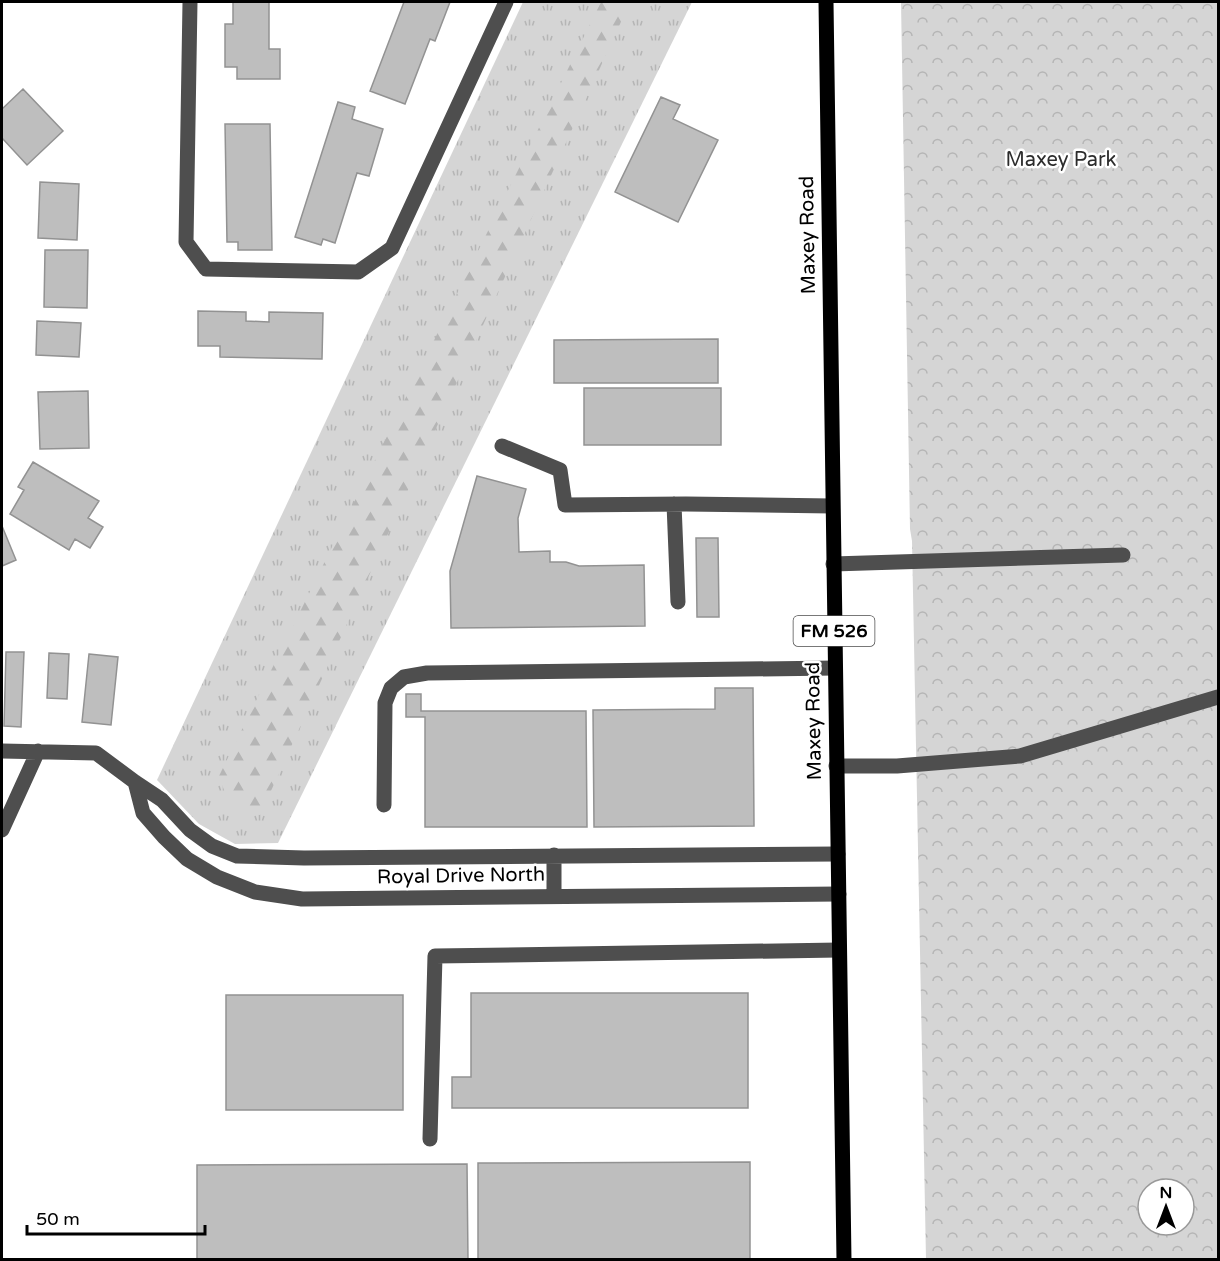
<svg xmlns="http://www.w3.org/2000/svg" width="1220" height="1261" font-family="'Varela Round',sans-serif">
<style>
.grass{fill:url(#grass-tufts)}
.forest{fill:url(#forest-firs)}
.park{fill:url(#park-crowns);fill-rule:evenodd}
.building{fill:#bebebe;stroke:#929292;stroke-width:1.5}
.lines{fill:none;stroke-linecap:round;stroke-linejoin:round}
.minor{stroke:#4e4e4e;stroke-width:15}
.major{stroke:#000;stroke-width:15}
.labels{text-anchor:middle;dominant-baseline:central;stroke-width:5;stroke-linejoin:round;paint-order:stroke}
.shield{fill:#fff;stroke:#4c4c4c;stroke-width:1.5}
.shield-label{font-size:18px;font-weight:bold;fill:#000}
.park-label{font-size:20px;fill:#2c2c2c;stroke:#fff}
.street-label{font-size:20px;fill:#000;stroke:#fff}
</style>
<defs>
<pattern id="grass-tufts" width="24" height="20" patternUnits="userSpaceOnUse" patternTransform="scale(1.5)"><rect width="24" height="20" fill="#d5d5d5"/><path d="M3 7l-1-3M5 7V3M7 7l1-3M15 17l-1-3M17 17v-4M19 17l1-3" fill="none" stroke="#b5b5b5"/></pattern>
<pattern id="forest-firs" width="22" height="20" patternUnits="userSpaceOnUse" patternTransform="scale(1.5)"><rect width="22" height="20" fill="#d5d5d5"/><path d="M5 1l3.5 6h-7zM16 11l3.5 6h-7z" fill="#b5b5b5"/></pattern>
<pattern id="park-crowns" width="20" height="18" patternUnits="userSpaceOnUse" patternTransform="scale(1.5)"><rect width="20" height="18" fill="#d5d5d5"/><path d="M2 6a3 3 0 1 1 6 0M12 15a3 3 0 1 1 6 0" fill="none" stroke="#b5b5b5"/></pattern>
</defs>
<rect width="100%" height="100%" fill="#fff"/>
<path class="grass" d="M523,2H692L278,843L235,844L199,824L157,780Z"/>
<path class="forest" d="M601,2H630L260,815L230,807L219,776Z"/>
<path class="park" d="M901,2H1218V1259H926L912,541L910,529ZM1148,1189H1184V1225H1148Z"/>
<path class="building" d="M233,2H269V49H280V79H237V67H225V24H233Z
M404,2H450L435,41L430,39L405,104L370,91Z
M23,89L63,131L27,165L2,138V109Z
M661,97L680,105L673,119L718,140L678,222L615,192Z
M338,102L355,107L352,119L383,129L369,176L357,173L335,243L323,239L321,245L295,237Z
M225,124H270L272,250H238V242H227Z
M40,182L79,184L77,240L38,238Z
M45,250H88L87,308L44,307Z
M198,311L246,312V321L269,322V312L323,313L322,359L220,357V346H198Z
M37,321L81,323L79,357L36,355Z
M718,339V383H554V340Z
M584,388H721V445H584Z
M88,391L89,448L40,449L38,392Z
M33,462L99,501L88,518L103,527L90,548L75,539L69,550L10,514L24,490L18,487Z
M477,476L526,489L518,518L519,552L550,551V562H566L579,566L644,565L645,626L451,628L450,571Z
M2,526L16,560L2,566Z
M696,538H718L719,617H697Z
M6,652H24L21,727L4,726Z
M49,653L69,654L67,699L47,698Z
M89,654L118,657L111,725L82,722Z
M715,688H753L754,826L594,827L593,710L715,709Z
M406,694H421V711H586L587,827H425V717H406Z
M471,993H748V1108H452V1077H471Z
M226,995H403V1110H226Z
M750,1162V1260H478V1163Z
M467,1164L468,1260H197V1165Z"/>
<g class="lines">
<path class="minor" d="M190,2L186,242L206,269L358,272L392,248L506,2
M502,446L560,470L565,505L686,504L832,506
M674,504L678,602
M833,564L1123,555
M2,751L96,753L135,782L162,800L190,830L212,846L237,856L304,858L838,854
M836,766H897L1020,756L1218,697
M135,782L143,813L164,837L187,859L217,877L255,892L302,899L839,894
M384,805L385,703L391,688L404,677L427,673L835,668
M2,830L38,751
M554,855V896
M430,1139L435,956L839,950"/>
<path class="major" d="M826,2L844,1260"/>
</g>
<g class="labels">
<rect class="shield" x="793.5" y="616" width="81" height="30" rx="4.5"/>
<g class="shield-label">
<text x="834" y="631">FM 526</text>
</g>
<g class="park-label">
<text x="1061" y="160">Maxey Park</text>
</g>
<g class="street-label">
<text transform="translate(808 235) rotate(-91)">Maxey Road</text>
<text transform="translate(814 721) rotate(-91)">Maxey Road</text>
<text transform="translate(461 876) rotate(-1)">Royal Drive North</text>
</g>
</g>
<rect width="1220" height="1261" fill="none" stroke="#000000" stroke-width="6"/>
<g transform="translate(1166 1207)"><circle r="28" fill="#ffffff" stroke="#999999" stroke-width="1.5"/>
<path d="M0-4.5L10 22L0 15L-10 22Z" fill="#000000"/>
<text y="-9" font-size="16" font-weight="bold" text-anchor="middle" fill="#000000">N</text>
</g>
<path d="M27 1225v9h178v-9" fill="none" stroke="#000000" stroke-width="3"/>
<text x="36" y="1225" font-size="18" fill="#000000" stroke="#ffffff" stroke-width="4.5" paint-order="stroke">50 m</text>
</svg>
